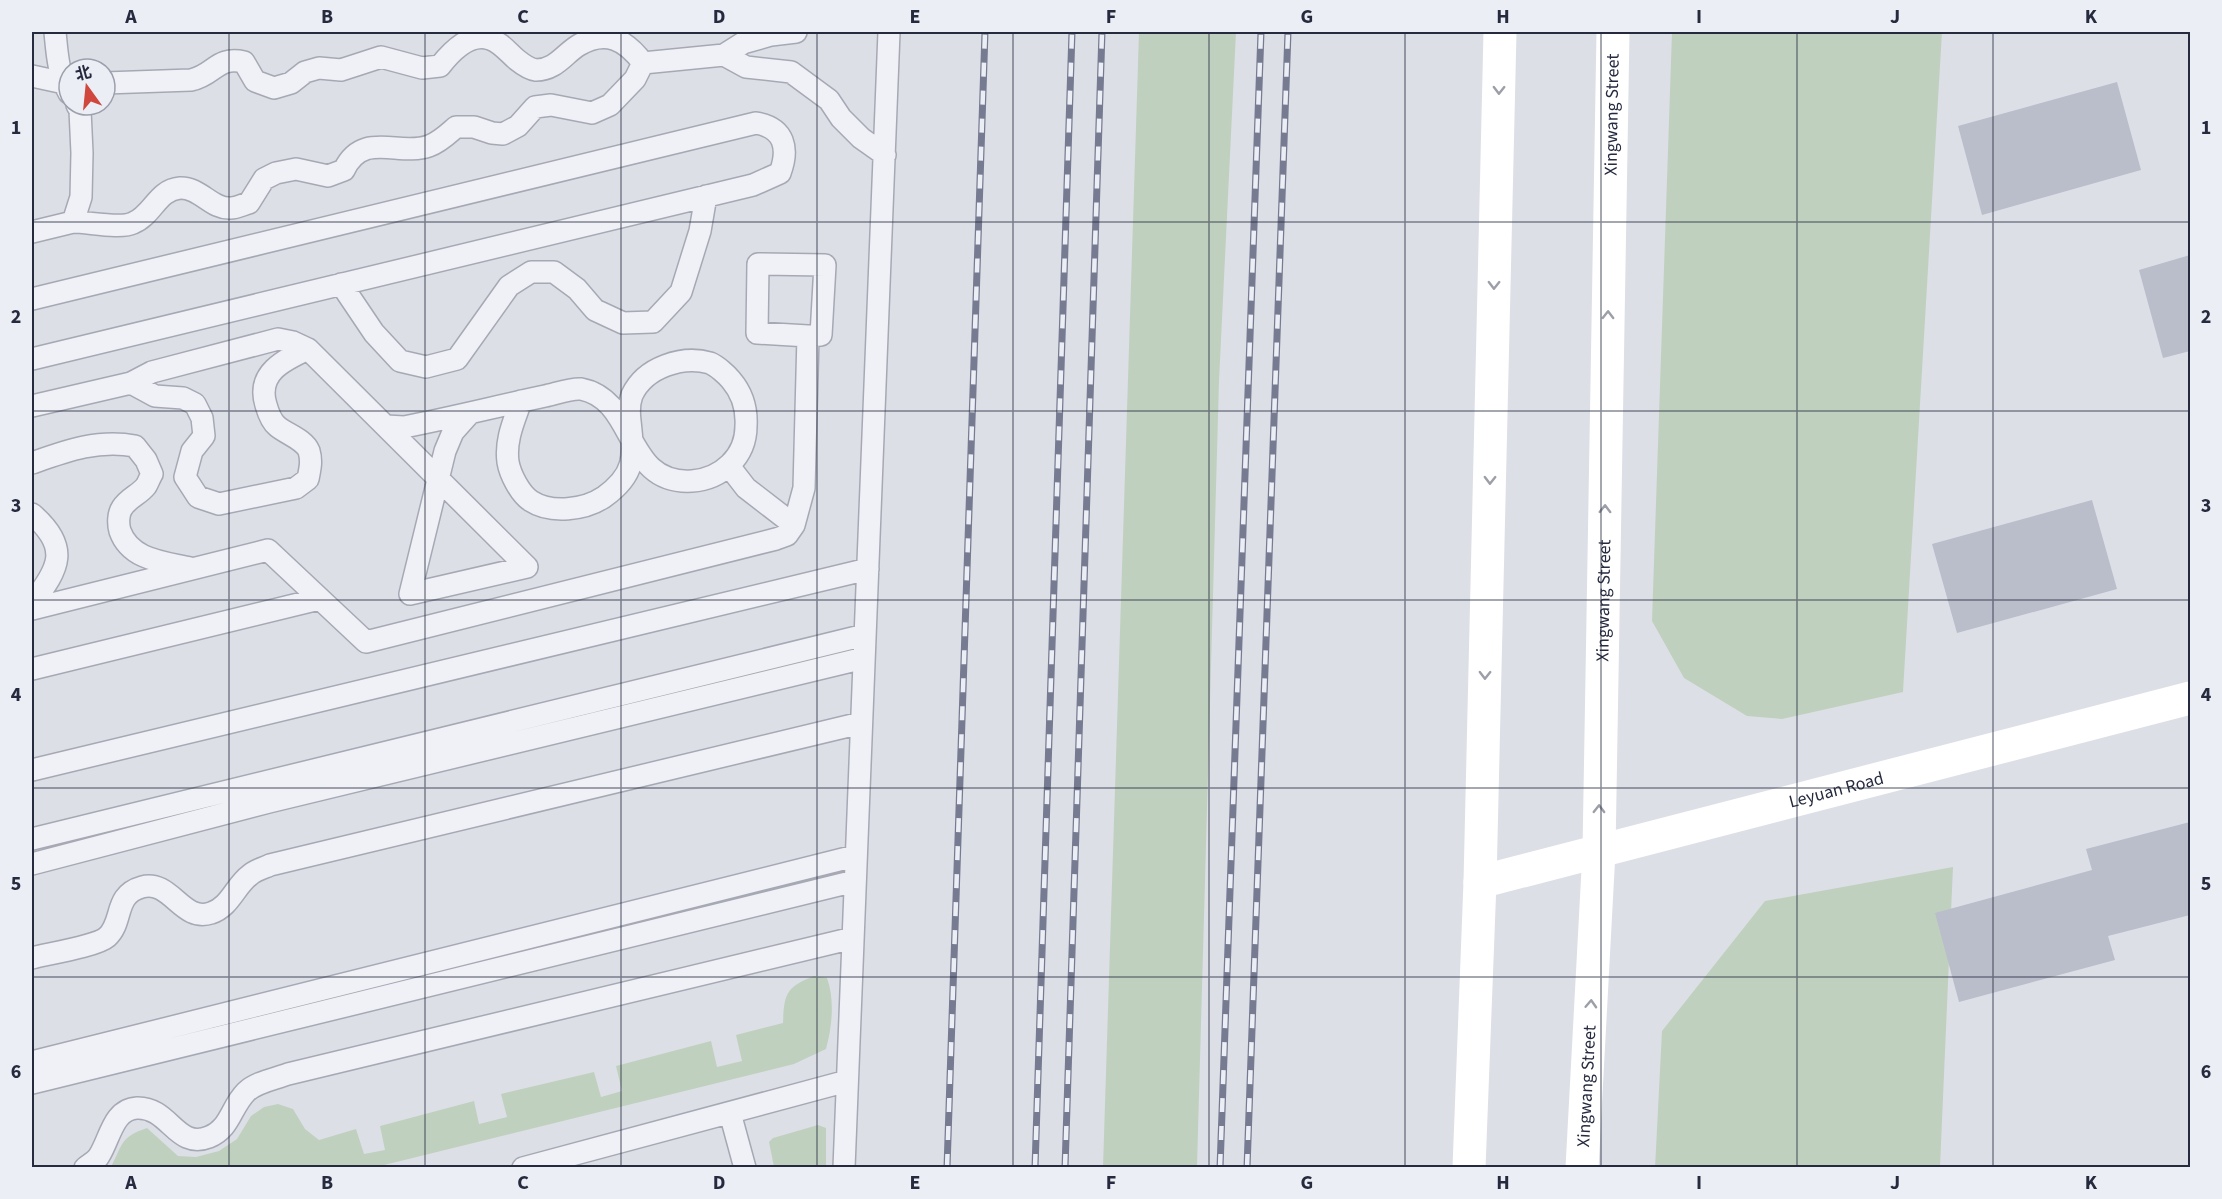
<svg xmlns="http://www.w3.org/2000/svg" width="2222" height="1199" font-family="'Source Sans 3','Noto Sans SC',sans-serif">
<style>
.green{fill:#bfd1be}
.building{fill:#babdca}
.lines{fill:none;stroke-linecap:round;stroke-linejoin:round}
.lane-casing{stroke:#a6a9b4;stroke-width:24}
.lane{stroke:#f0f1f6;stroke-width:21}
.secondary{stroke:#fff;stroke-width:33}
.rail-casing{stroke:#767b91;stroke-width:7}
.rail{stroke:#eceef5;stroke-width:4.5;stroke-dasharray:14;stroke-linecap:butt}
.oneway{stroke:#9d9fa8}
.grid{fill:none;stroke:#262a3e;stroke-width:1.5;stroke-opacity:0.55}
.labels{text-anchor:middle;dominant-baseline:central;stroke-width:4.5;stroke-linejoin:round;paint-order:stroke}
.street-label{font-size:18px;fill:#262a3e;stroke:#eceef5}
.neatline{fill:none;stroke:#262a3e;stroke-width:2}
.grid-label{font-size:20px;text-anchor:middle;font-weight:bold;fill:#262a3e}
</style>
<rect width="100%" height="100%" fill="#dddfe7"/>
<path class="green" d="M1139,32H1236L1219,381L1197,1167H1103Z
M1672,32H1942L1903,692L1782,719L1747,716L1684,678L1652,621Z
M1953,867L1940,1167L1655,1168L1662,1031L1765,901Z
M814,976L827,978C835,1000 832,1027 826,1049L794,1064L376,1167H111C123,1144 120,1137 147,1128L178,1156L196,1157L219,1151L237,1139L251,1116L264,1107L278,1104L293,1109L305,1129L319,1140L356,1129L364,1154L385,1150L380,1126L474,1101L479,1124L507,1117L501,1094L594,1072L601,1097L622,1091L616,1066L711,1041L717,1067L742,1061L736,1035L783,1023C784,994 786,987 814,976Z
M818,1125L826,1128V1167H774L769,1142L773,1138Z"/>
<path class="building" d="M2117,82L2141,170L1982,215L1958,126Z
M2190,255V351L2163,358L2139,270Z
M2092,500L2117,589L1957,633L1932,544Z
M2190,822V915L2108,936L2115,960L1959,1002L1935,913L2092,870L2086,849Z"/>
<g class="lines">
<g class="lane-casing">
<path id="lane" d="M55,32C57,52 58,74 69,93
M724,55L746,67L791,72L829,100L841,118L861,138L885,155
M643,63L724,55L743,43L771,35L796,32
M32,76L69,84
M105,83L191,80C215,75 216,56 244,62L255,81L274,88L291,83L305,72L319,68L341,70L381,57L422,68L440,66C451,52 470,32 490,39C500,42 508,52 516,59C521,63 528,69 536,70C556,70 565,53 579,45C606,29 626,40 643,63
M73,222C88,222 121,229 133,223C153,215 157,190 180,188C200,187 212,210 231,208C237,208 244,204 249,203L264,179L276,173L296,169L328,176L344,170C363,130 399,157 429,146C440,142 448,134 456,127H474L492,133L503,134L518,126L535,107L551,105L592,113L610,105L635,79L643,63
M32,232L73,222L81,197L82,153L80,110L77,105
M758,264L825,265L821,335L808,336L757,333Z
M341,284L374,333L400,361L426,367L457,359L509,286L531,272H554L577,289L595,310L623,323L653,322L681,292L700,231L706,196
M32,299L756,123C785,128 789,149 780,173L753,185L32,359
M131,383L155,396L183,398L195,404L202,418L204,436L192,451L185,477L198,497L219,504L296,488L308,479C310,469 312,461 309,451C304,439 286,434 277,426C271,421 268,412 266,405C256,373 284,360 308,349
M32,406L131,383L152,372L278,339L293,342L308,349L527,567L410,594L445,451L453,432L470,413
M386,426L404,427C451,418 498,406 545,396C555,394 571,388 581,389C638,400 623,485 692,481C721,479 746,457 746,426C747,409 743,394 731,380C727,375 717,366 710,363C683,355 645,367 632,395C629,403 629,413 630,421C634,457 636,474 604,497C585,510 551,514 531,501C520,494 510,474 508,462C505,440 514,421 521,401
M32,463C66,451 98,439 135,446L146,460L152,474C150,477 148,483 146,486C139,495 128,498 122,508C118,514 118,524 120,531C130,560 164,562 190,568
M729,466L746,488L794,525
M32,514C70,547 60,568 32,603
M32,609L268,550L366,642L776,539L787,535L794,525L804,488L808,336
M32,669L319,599
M32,770L868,569
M32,839L865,635
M32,864L269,802L864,658
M32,958C47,954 97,946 107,937C124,922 113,895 142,887C171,879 182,923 211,913C230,907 235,886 250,875C255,870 264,868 270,865L861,723
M32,1062L855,856
M32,1083L855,881
M730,1113L745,1168
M85,1168C90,1164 96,1161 99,1156C110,1139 113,1109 137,1108C170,1107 176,1150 209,1137C230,1129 231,1107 246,1092C256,1082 275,1079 288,1074L853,938
M523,1168L847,1081
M844,1168L889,32"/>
</g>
<use href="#lane" class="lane"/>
<g class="secondary">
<path id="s1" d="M1480,882L2190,698"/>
<path d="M1469,1168L1480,882L1500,32"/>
<path id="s2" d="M1582,1168L1599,851L1613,32"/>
</g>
<g class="rail-casing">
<path id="rail" d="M947,1168L985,32
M1035,1168L1072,32
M1065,1168L1102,32
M1220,1168L1261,32
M1247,1168L1288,32"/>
</g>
<use href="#rail" class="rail"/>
</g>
<defs><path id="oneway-chevron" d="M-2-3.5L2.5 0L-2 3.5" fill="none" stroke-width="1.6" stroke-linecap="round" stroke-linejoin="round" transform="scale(1.5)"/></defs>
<g class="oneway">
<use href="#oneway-chevron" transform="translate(1499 90) rotate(91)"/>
<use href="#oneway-chevron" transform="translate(1494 285) rotate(91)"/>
<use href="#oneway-chevron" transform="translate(1608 315) rotate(-89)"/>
<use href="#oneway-chevron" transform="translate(1490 480) rotate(91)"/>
<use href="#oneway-chevron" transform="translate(1605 509) rotate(-89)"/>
<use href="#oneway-chevron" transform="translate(1485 675) rotate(91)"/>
<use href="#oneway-chevron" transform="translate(1599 809) rotate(-89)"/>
<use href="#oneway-chevron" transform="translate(1591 1004) rotate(-87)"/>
</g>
<path class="grid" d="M229,32V1168M425,32V1168M621,32V1168M817,32V1168M1013,32V1168M1209,32V1168M1405,32V1168M1601,32V1168M1797,32V1168M1993,32V1168M32,222H2190M32,411H2190M32,600H2190M32,788H2190M32,977H2190"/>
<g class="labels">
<g class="street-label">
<text stroke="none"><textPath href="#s2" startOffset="1054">Xingwang Street</textPath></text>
<text stroke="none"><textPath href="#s2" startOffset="568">Xingwang Street</textPath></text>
<text stroke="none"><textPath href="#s1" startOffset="368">Leyuan Road</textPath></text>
<text stroke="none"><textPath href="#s2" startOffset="82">Xingwang Street</textPath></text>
</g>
</g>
<rect width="2222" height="1199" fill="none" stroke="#eceef5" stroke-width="66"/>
<g transform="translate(87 87) rotate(345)"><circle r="28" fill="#eceef5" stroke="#9da0ac" stroke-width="1.5"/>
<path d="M0-4.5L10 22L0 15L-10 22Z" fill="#d0473e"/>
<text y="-9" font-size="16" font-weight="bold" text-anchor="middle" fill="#262a3e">北</text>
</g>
<rect x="33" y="33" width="2156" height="1133" class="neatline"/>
<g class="grid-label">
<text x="131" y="23">A</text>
<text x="327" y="23">B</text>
<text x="523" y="23">C</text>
<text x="719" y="23">D</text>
<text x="915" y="23">E</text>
<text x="1111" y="23">F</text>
<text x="1307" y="23">G</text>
<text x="1503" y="23">H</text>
<text x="1699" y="23">I</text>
<text x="1895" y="23">J</text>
<text x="2091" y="23">K</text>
<text x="16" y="134">1</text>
<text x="2206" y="134">1</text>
<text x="16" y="323">2</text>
<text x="2206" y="323">2</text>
<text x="16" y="512">3</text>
<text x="2206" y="512">3</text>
<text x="16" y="701">4</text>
<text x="2206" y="701">4</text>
<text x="16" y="890">5</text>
<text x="2206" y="890">5</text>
<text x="16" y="1078">6</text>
<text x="2206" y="1078">6</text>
<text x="131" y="1189">A</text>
<text x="327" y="1189">B</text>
<text x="523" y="1189">C</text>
<text x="719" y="1189">D</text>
<text x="915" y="1189">E</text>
<text x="1111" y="1189">F</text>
<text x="1307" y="1189">G</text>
<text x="1503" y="1189">H</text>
<text x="1699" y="1189">I</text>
<text x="1895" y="1189">J</text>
<text x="2091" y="1189">K</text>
</g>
</svg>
